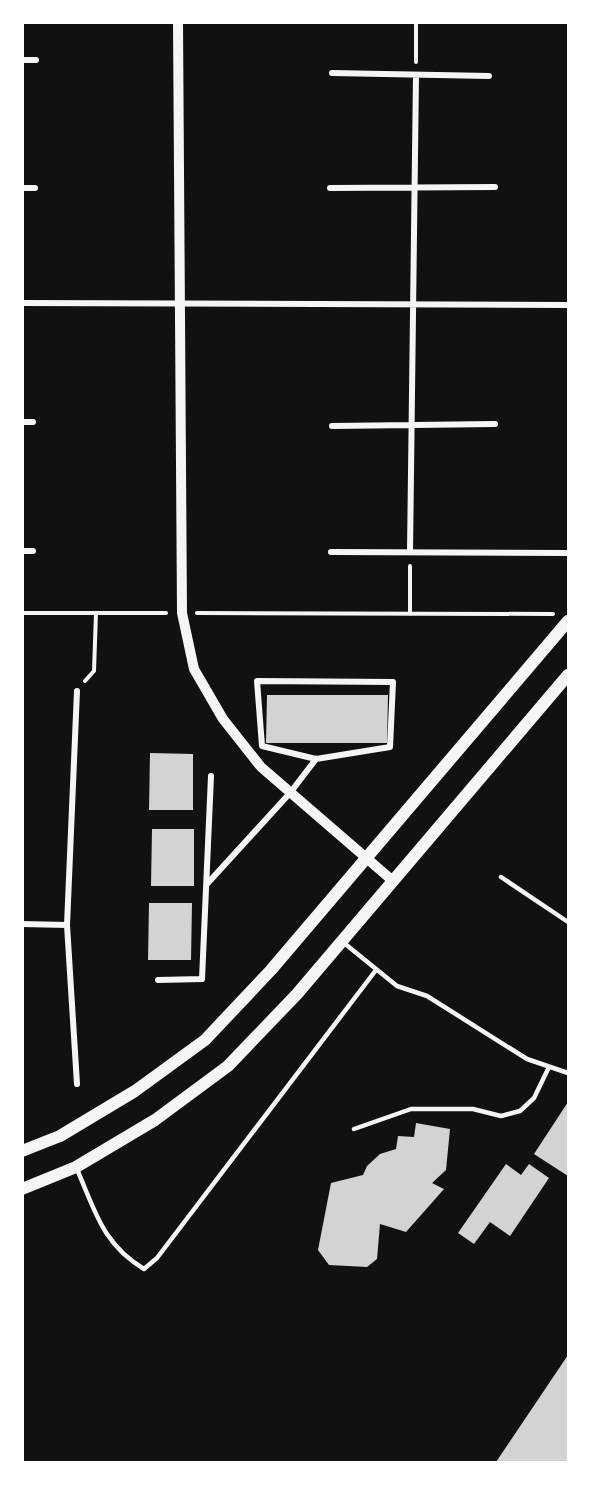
<svg xmlns="http://www.w3.org/2000/svg" width="591" height="1485" font-family="Figtree,sans-serif">
<style>
.building{fill:#d3d3d3}
.lines{fill:none;stroke-linecap:round;stroke-linejoin:round}
.path{stroke:#f5f5f5;stroke-width:4}
.service{stroke:#f5f5f5;stroke-width:4.5}
.minor{stroke:#f5f5f5;stroke-width:6}
.tertiary{stroke:#f5f5f5;stroke-width:10}
.secondary{stroke:#f5f5f5;stroke-width:12}
</style>
<rect width="100%" height="100%" fill="#111"/>
<path class="building" d="M267,695H388L387,743H266Z
M150,753L193,754V810H149Z
M152,829H194V886H151Z
M149,903H192L191,960H148Z
M568,1102V1176L534,1154Z
M416,1123L450,1129L446,1170L432,1183L444,1189L406,1232L380,1224L377,1259L367,1267L329,1265L318,1250L331,1183L363,1175L367,1166L380,1154L396,1149L398,1136L414,1137Z
M506,1164L521,1175L529,1164L549,1178L510,1236L490,1222L474,1244L458,1233Z
M568,1355V1462H496Z"/>
<g class="lines">
<path class="path" d="M416,62V22
M22,613H166
M197,613L553,614
M410,614V566
M85,681L94,671L96,613"/>
<path class="service" d="M501,877L568,922
M344,943L397,986L427,996L527,1059L568,1073
M354,1129L411,1109H473L501,1116L520,1111L534,1098L549,1067
M76,1167C95,1210 102,1244 144,1269L157,1258L376,970"/>
<path class="minor" d="M22,60H36
M332,73L489,76
M22,188H35
M330,188L495,187
M22,303L568,305
M22,422H33
M332,426L495,424
M22,551H33
M331,552L568,553
M410,552L416,75
M257,681L393,682L390,747L316,759L262,746Z
M77,691L67,925L77,1084
M207,884L290,793L316,759
M22,924L67,925
M158,980L202,979L211,776"/>
<path class="tertiary" d="M178,22L182,613L194,669L223,719L261,767L393,881"/>
<path class="secondary" d="M22,1151L60,1136L135,1091L205,1040L271,970L568,621
M22,1189L76,1167L155,1120L228,1066L297,994L568,675"/>
</g>
<rect width="591" height="1485" fill="none" stroke="#ffffff" stroke-width="48"/>
</svg>
